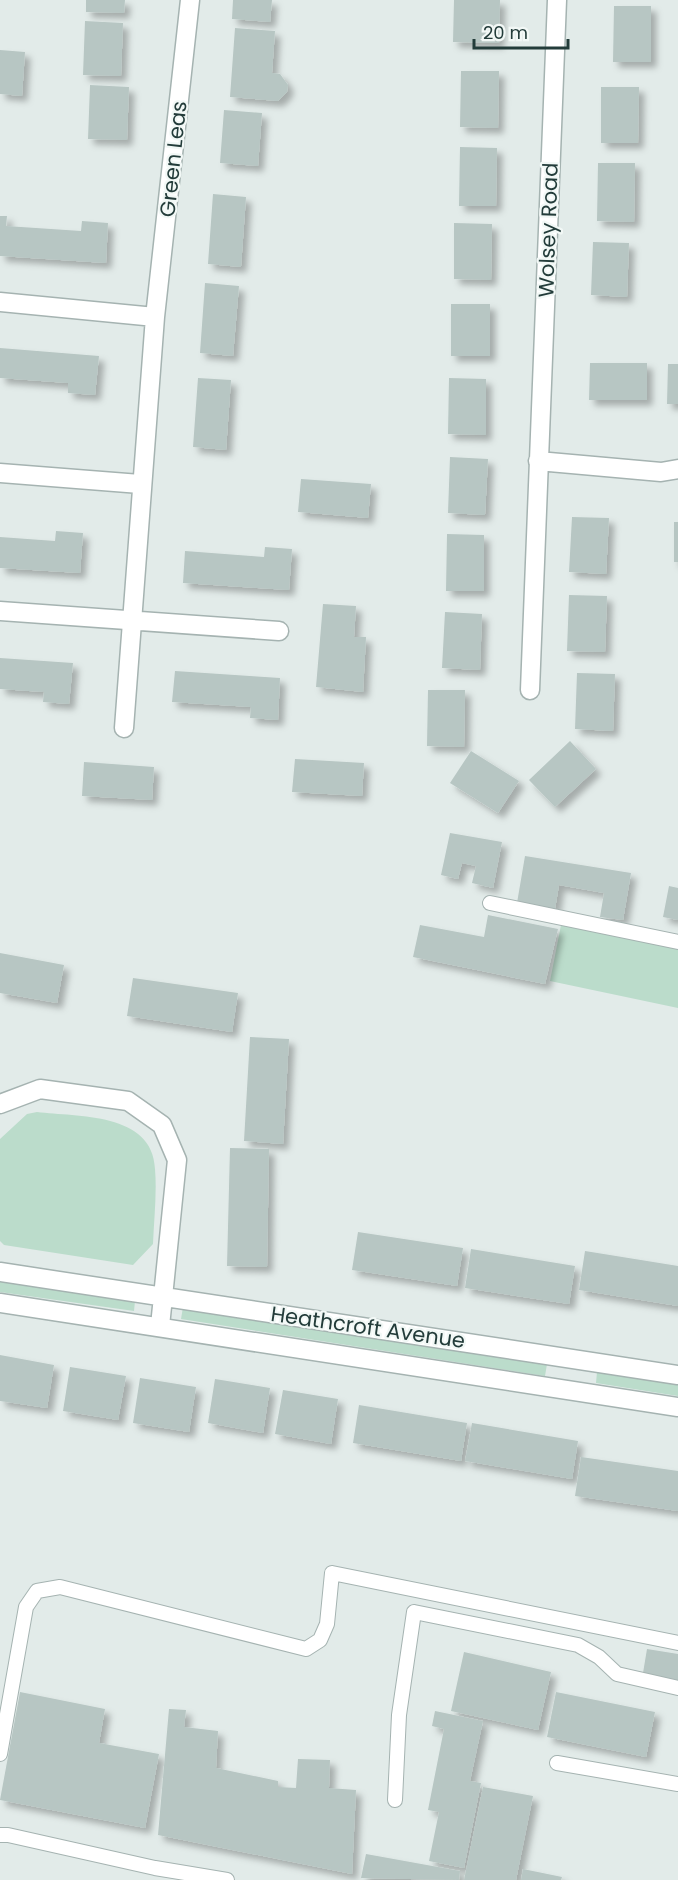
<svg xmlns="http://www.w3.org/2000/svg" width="678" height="1880" font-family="Poppins,sans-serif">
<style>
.green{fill:#bbdccb}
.building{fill:#b7c6c3;filter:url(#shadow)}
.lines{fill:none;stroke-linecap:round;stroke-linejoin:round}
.lane-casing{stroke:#a5b3b1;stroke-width:16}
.street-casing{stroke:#a5b3b1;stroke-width:21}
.lane{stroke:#fff;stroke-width:14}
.street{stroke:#fff;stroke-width:18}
.labels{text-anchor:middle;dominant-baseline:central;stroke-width:4.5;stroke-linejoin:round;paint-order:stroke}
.street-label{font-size:21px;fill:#233c3a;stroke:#f2f8f6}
</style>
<defs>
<filter id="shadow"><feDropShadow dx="5.5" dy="5.5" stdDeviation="3" flood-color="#0004"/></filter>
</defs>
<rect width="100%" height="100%" fill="#e2ebe9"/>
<path class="green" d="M561,925L678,949V1008L550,981Z
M37,1112C77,1117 153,1112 155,1169C157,1193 154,1219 153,1244L133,1265L4,1245L0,1241V1139L27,1114Z
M0,1281L135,1301L134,1311L0,1292Z
M183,1307L547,1364L545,1376L181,1319Z
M597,1372L678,1385V1396L596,1383Z"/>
<path class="building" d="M86,0H125L124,13L86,12Z
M233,0H272L270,22L232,19Z
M454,0H500L499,43L453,42Z
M614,6H651V62H613Z
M85,21L123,23L121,76L83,75Z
M235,28L275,31L272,73L280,74L288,85L287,92L278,101L230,97Z
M0,50L25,52L22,96L0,94Z
M461,71H499L498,128L460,127Z
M90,85L129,87L127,140L88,139Z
M601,87H639L638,143H601Z
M224,110L262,113L258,166L220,163Z
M460,147L497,148L496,206H459Z
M598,163H635L634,222L597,221Z
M213,194L246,197L241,267L208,264Z
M0,216H7L6,226L81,231L82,221L108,223L106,263L0,256Z
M454,223L492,224L491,280L454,279Z
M593,242L629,243L627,297L591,295Z
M205,283L239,286L233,356L200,353Z
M451,304H490V356H451Z
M0,348L99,356L95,395L68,393V383L0,378Z
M590,363H647V400H589Z
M668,364H678V404H667Z
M198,378L231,380L226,450L193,447Z
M449,378L486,379V435L448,434Z
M450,457L488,459L485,515L448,513Z
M301,479L371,484L368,518L298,512Z
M572,517L609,518L606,574L569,572Z
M674,522H678V562H674Z
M56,531L83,533L80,573L0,568V537L55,541Z
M447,534L484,535V591H446Z
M265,547L292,549L289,590L183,583L185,551L264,557Z
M569,595L607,596L605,652L567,651Z
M323,604L356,606L354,637H366L363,692L316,687Z
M445,612L482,614L480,670L442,668Z
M0,658L73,663L69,704L43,702L44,692L0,689Z
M175,671L280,678L278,720L250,718L251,707L172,702Z
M577,673L615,674L613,731L575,729Z
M428,690H465L464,747L427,746Z
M570,741L596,769L555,807L529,780Z
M471,751L519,781L498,813L450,783Z
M295,759L364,763L362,796L292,792Z
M84,762L154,767L152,800L82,796Z
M450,833L502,842L493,888L472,883L476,866L462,863L458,879L441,875Z
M525,856L631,873L623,920L600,917L604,893L559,885L555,909L517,903Z
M669,886L678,888V920L663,917Z
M488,915L558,929L545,984L413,957L420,925L484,937Z
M0,953L64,965L57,1003L0,993Z
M133,978L238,993L232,1032L127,1016Z
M250,1037L289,1039L283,1144L244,1141Z
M230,1148L269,1149L267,1267L227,1266Z
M358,1232L463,1248L457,1286L352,1270Z
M471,1249L575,1266L569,1304L465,1288Z
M585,1251L678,1266V1306L579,1290Z
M0,1355L54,1365L47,1408L0,1401Z
M70,1367L126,1376L118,1420L63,1411Z
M140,1378L196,1387L189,1432L133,1423Z
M215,1379L270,1388L263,1433L208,1423Z
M283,1390L338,1399L331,1444L275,1434Z
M359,1405L467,1423L461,1461L353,1443Z
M472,1423L578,1441L572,1479L465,1461Z
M581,1457L678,1471V1511L575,1496Z
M647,1649L678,1654V1680L643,1673Z
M464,1652L551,1672L538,1730L451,1711Z
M20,1692L105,1709L99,1743L159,1754L145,1828L0,1800Z
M556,1692L655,1712L646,1757L547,1737Z
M169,1709L186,1710L184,1727L218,1731L216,1768L278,1781V1787L296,1788L298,1759L330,1760L329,1788L356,1790L352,1874L158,1835Z
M435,1711L483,1721L470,1781L481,1783L464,1868L429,1861L439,1812L428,1810L444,1729L432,1726Z
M483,1787L533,1796L516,1880H464Z
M366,1854L460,1871L459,1880L361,1878Z
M523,1869L562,1877L561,1880H521Z"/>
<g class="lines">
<g class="lane-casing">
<path id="lane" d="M490,903L678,942
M0,1754L26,1607L37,1591L60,1587L306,1649L320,1640L327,1624L332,1573L678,1643
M557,1763L678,1784
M395,1800L399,1715L414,1612L578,1645L599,1657L617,1674L678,1688
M0,1835H8L155,1868L227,1880"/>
</g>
<g class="street-casing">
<path id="street" d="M0,302L155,317
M538,461L661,472L678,469
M0,473L140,484
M0,611L279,631
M530,690L557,0
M124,728L155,317L190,0
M0,1104L40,1089L128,1101L162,1125L177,1160L160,1326
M0,1272L678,1375
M0,1303L678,1407"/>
</g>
<use href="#lane" class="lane"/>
<use href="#street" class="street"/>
</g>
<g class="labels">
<g class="street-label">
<text transform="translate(173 159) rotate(-84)">Green Leas</text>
<text transform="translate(548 230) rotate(-88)">Wolsey Road</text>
<text transform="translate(368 1327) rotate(8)">Heathcroft Avenue</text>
</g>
</g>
<path d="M474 39v9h94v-9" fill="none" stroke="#233c3a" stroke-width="3"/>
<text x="483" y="39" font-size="18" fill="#233c3a" stroke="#f2f8f6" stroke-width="4.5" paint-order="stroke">20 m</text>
</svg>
